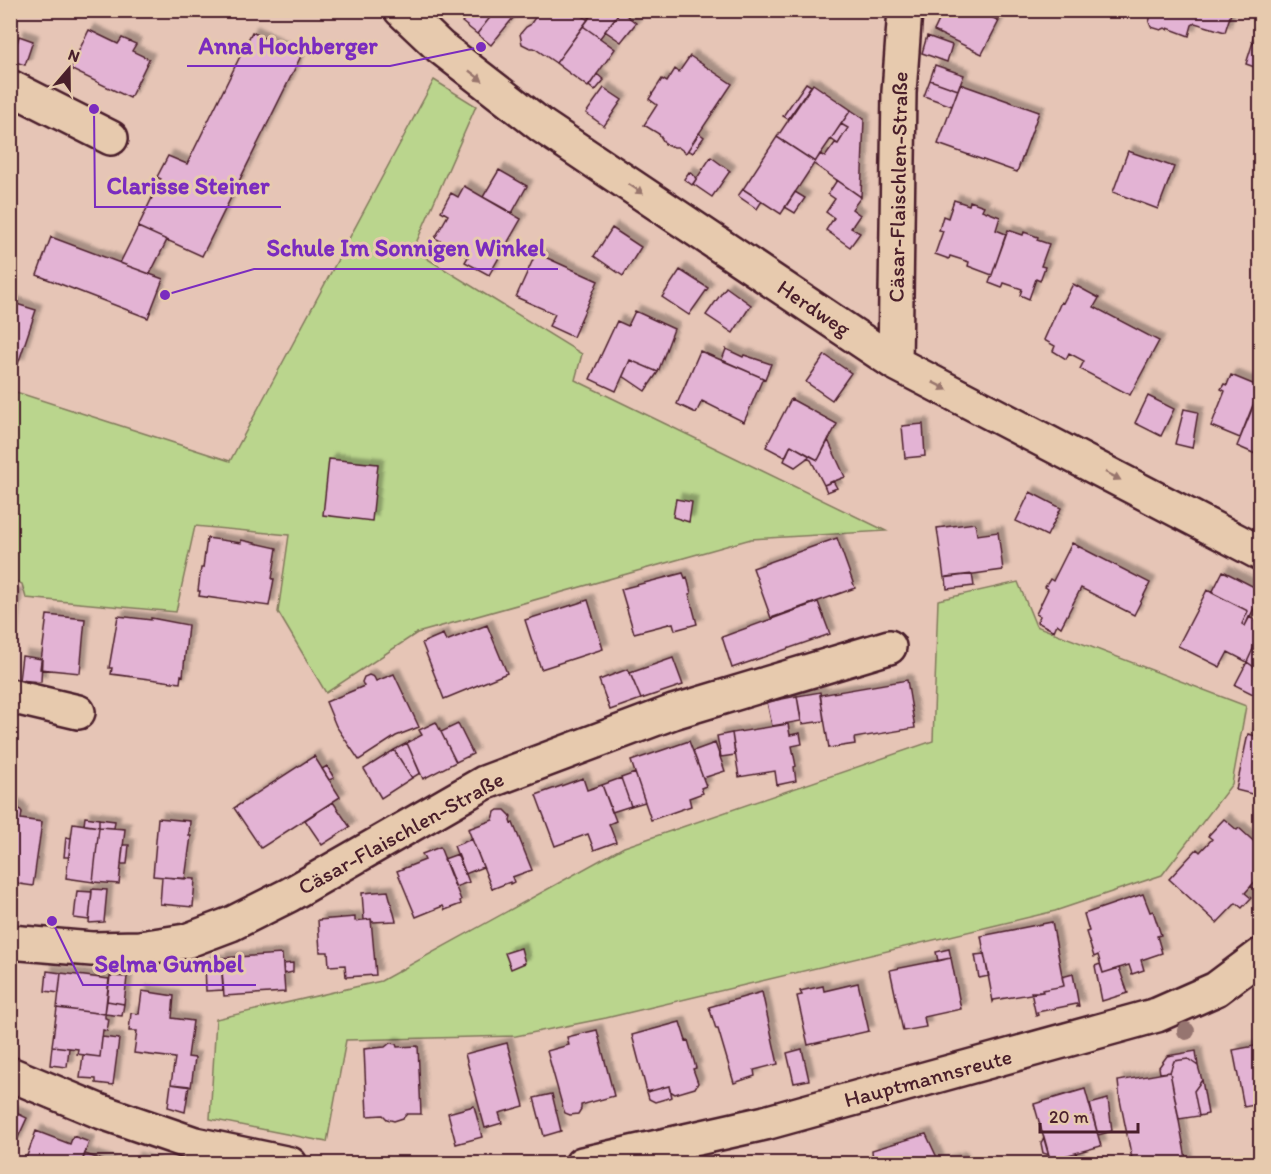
<svg xmlns="http://www.w3.org/2000/svg" width="1271" height="1174" font-family="Itim,sans-serif">
<style>
.green{fill:#bad58d;stroke:#827a5c;stroke-width:1.5}
.building{fill:#e3b3d4;stroke:#4a1f2b;stroke-width:1.5;filter:url(#shadow)}
.lines{fill:none;stroke-linecap:round;stroke-linejoin:round}
.minor-casing{stroke:#4a1f2b;stroke-width:38}
.minor{stroke:#e7caae;stroke-width:33}
.tree{fill:#96746f}
.oneway{fill:#98746c}
.labels{text-anchor:middle;dominant-baseline:central;stroke-width:6;stroke-linejoin:round;paint-order:stroke}
.street-label{font-size:22px;fill:#4a1f2b;stroke:#e7caae}
.leader{fill:none;stroke:#7b2cbf;stroke-width:2}
.callout-dot{fill:#7b2cbf;stroke:#e7caae;stroke-width:2}
.callout-label{font-size:24px;text-anchor:middle;font-weight:bold;fill:#7b2cbf;stroke:#e7caae;stroke-width:6;stroke-linejoin:round;paint-order:stroke}
</style>
<defs>
<filter id="shadow"><feDropShadow dx="5.5" dy="-5.5" stdDeviation="1.5" flood-color="#0004"/></filter>
</defs>
<rect width="100%" height="100%" fill="#e6c5b6"/>
<filter id="ink" filterUnits="userSpaceOnUse"><feTurbulence type="fractalNoise" baseFrequency=".0167" numOctaves="2"/><feDisplacementMap in="SourceGraphic" scale="12" xChannelSelector="R" yChannelSelector="G"/><feConvolveMatrix kernelMatrix="1 2 1 2 8 2 1 2 1" color-interpolation-filters="sRGB"/></filter>
<g filter="url(#ink)">
<path class="green" d="M434,80L476,106L413,250L582,354L575,380L886,531L751,539L417,633L326,693L278,612L289,535L195,526L176,612L26,598L22,584L11,579L10,390L230,461Z
M1018,582L1036,626L1246,706L1232,784L1162,875L1055,911L606,1018L516,1036L346,1040L327,1142L210,1119L216,1019L381,981L624,847L933,741L938,600Z"/>
<path class="building" d="M472,10H496L477,34L462,22Z
M496,10H504L513,18L491,45L477,34Z
M540,10H575L588,20L556,63L534,48H530L522,44L520,34L526,27L530,25Z
M575,10H584L591,15L588,20Z
M595,10H621L600,38L583,26Z
M944,10H978L999,21L982,54L934,31Z
M1154,10H1232L1225,32L1195,23L1192,25L1189,36L1168,28V30L1165,28L1161,30L1151,27L1149,22L1152,12Z
M621,11L636,23L621,42L605,31Z
M1260,13V44L1252,41Z
M583,26L615,49L588,87L556,63Z
M89,30L118,44L122,38L136,44L132,51L149,59L130,98L70,69Z
M252,32L301,56L202,256L138,227L161,179L157,177L168,156L187,164Z
M19,36L33,41L25,65L12,61Z
M927,36L952,45L947,62L922,53Z
M1253,42L1260,44V69L1246,64Z
M690,56L732,84L686,153L678,147H674L665,144L659,134L644,125L657,105L649,99L662,79L667,82L675,69L679,72Z
M935,65L964,75L958,90L930,80Z
M597,74L604,80L595,91L589,86Z
M930,80L958,90L952,106L924,96Z
M806,83L811,86L788,119L783,116Z
M813,84L851,110L815,162L777,137Z
M960,84L1039,112L1017,172L938,144Z
M604,88L622,100L604,126L586,113Z
M851,110L864,119L861,197L814,164L820,154L825,157L835,143L838,144L848,128L841,124Z
M841,124L848,128L838,144L831,139Z
M699,133L704,137L693,153L688,150Z
M777,137L815,162L781,214L743,189Z
M1128,151L1174,167L1158,209L1113,192Z
M711,157L730,171L712,197L693,184Z
M499,170L527,186L512,213L483,197Z
M689,172L697,178L692,185L684,179Z
M837,180L861,197L852,209L860,215L851,228L860,233L850,247L826,230L834,218L826,212L835,199L828,194Z
M464,186L521,219L489,275L465,262L468,257L435,238L448,215L441,211L451,193L458,197Z
M743,189L762,201L757,209L738,196Z
M795,192L805,198L795,213L785,207Z
M954,200L969,205L970,201L984,206L982,210L1000,217L996,230L1006,234L992,275L968,266L969,262L950,256L949,259L935,254L943,231L939,230L943,216L948,218Z
M138,227L167,240L150,274L120,263Z
M612,228L641,247L623,276L594,256Z
M1008,230L1023,235L1024,232L1038,237L1037,240L1049,244L1041,266L1045,267L1040,281L1036,279L1029,299L1020,295L1022,289L1004,283L1002,288L989,283Z
M51,237L163,279L148,318L37,275Z
M536,253L598,281L573,337L549,326L555,314L516,297Z
M680,270L708,288L689,315L662,297Z
M1073,284L1099,298L1094,307L1159,341L1130,395L1080,369L1084,361L1069,353L1066,359L1053,351L1055,346L1044,340L1061,302L1063,303Z
M726,287L751,305L733,333L706,315Z
M10,302L36,310L18,364L10,361Z
M635,311L674,329L658,372L630,360L616,391L590,379L617,321L628,326Z
M726,349L743,357L744,355L771,364L765,379L722,360Z
M700,351L763,378L744,422L702,401L696,413L677,404Z
M825,355L851,373L832,400L806,382Z
M630,360L658,372L645,391L623,376Z
M1231,375L1260,387L1240,438L1211,426L1225,391L1221,389L1224,384L1227,385Z
M1148,396L1174,409L1161,436L1135,423Z
M1257,397L1260,398V456L1237,446Z
M791,399L837,424L818,460L791,445L785,457L766,447Z
M1184,409L1198,412L1192,448L1175,444Z
M923,424L925,456L905,458L902,426Z
M828,440L845,477L824,485L811,460L807,458L810,456L818,460Z
M791,445L810,456L795,467L784,461Z
M329,459L378,464L372,521L323,515Z
M833,481L837,488L827,492L824,485Z
M1030,492L1061,508L1047,536L1016,521Z
M676,499L692,502L689,522L673,517Z
M975,523L977,535L998,532L1003,570L944,578L937,528Z
M207,538L241,543V540L277,548L272,579H274L269,606L199,596L200,591H198L201,568H203Z
M837,538L855,588L771,618L753,568Z
M1072,543L1150,583L1134,615L1081,588L1061,627L1057,624L1054,631L1037,622L1040,616L1036,614L1048,589L1045,587L1050,579L1053,581Z
M1223,571L1260,590V597L1245,626L1242,624L1248,611L1212,593Z
M683,573L685,578L687,577L691,593L689,594L697,624L675,630L673,623L634,633L621,589Z
M972,574L974,586L947,589L946,577Z
M1207,590L1248,611L1242,624L1245,626L1249,617L1259,622L1255,630L1260,634L1247,662L1228,652L1220,667L1178,646Z
M10,594H17L10,644Z
M588,600L603,649L541,669L525,620Z
M818,602L830,634L732,668L722,637Z
M47,615L85,619L80,673L40,669Z
M118,616L151,620V618L188,625L183,676L181,675L180,683L111,674L112,668H109Z
M487,625L507,673L444,699L422,643L443,634L446,641Z
M1260,634V671L1247,662Z
M22,656L42,659L41,682L19,680Z
M673,658L683,685L641,699L630,673Z
M1247,662L1260,671V689L1257,696L1235,685Z
M628,669L641,699L610,710L599,680Z
M394,674L419,727L396,736L359,760L336,726L326,702L364,686L362,682L364,677L369,675L374,677L376,681Z
M907,680L915,728L854,738L855,744L829,748L820,695Z
M820,692L824,721L802,724L797,696Z
M797,696L801,721L772,726L767,702Z
M436,722L456,762L423,779L407,743L422,735L419,730Z
M458,724L473,754L456,762L441,732Z
M788,724L790,735L800,733L802,744L792,746L796,766L794,767L796,781L777,785L775,771L739,777L732,733Z
M732,733L735,755L721,757L717,736Z
M1248,734L1260,737V796L1236,790Z
M689,741L706,786L701,788L703,793L689,798L691,806L651,820L631,761Z
M407,743L420,773L412,778L394,750Z
M715,743L725,771L703,778L693,751Z
M394,750L412,778L381,798L364,769Z
M314,756L340,797L261,848L234,808Z
M327,766L334,778L329,780L322,769Z
M635,773L645,802L631,806L621,778Z
M583,778L587,790L602,785L616,821L609,824L616,842L594,850L588,834L555,846L536,795Z
M621,778L631,806L612,812L602,785Z
M333,802L350,827L322,845L305,820Z
M10,805L17,806L22,812L21,819L42,822L33,886L13,883V878H10Z
M498,810H505L511,816L510,821L511,824L513,823L532,870L512,877L514,882L510,884V882L492,889L468,829L493,820L495,812Z
M85,817L99,819V827L84,825Z
M158,818L190,821L189,836H191L185,879L153,876Z
M99,819L115,821L114,828L99,827Z
M1224,819L1237,830L1239,828L1260,847V876L1245,893L1251,898L1242,908L1236,903L1217,923L1169,879L1197,849L1200,852L1212,839L1208,836Z
M73,823L99,827L93,882L66,878Z
M99,827L125,829L119,884L93,882Z
M66,837L71,838L69,857H64Z
M472,839L483,867L465,874L454,846Z
M123,845H129L127,864H121Z
M440,847L461,900L460,901L461,904L445,910L443,906L416,917L397,871L425,860L422,854Z
M458,854L469,882L455,887L444,859Z
M1260,876V895L1251,886Z
M162,877L195,879L193,907L160,904Z
M92,889L107,890L104,922L89,923Z
M77,891L92,892L89,920L74,918Z
M388,891L396,921L372,922L371,919L364,920L362,893Z
M1143,894L1150,912L1153,911L1161,935L1157,936L1162,953L1141,960L1144,970L1132,974L1129,965L1103,973L1098,955L1094,957L1086,932L1089,931L1084,914Z
M355,917V921L371,919L376,975L346,977L345,965L329,966L328,952H320L318,920Z
M1052,922L1064,986L1042,990L1043,992L994,1000L993,1002L981,936Z
M521,948L525,963L511,969L505,953Z
M949,949L951,958L938,961L936,952Z
M282,954L285,992L224,996L221,958Z
M984,954L989,976L979,978L975,955Z
M951,958L961,1009L924,1017L926,1027L903,1031L890,970Z
M221,960L223,990L206,991L205,961Z
M293,963V972L284,974L283,964Z
M1100,964L1103,973L1119,968L1128,993L1102,1001L1095,966Z
M47,971L61,973L59,993L45,991Z
M61,973L109,979L105,1014L57,1008Z
M1073,974L1079,1006L1077,1007V1004L1037,1012L1038,1015L1036,1016L1031,992H1043L1042,990L1064,986L1062,977Z
M110,976L127,977L124,1004L107,1001Z
M858,983L869,1031L808,1045L797,996L802,995L800,991L823,986L824,991Z
M142,991L174,996L172,1018L193,1021L188,1057L195,1058L191,1087L171,1084L175,1058L134,1053L137,1031H129L131,1013L139,1014Z
M762,992L778,1064L754,1070L755,1076L734,1083L718,1029H716L709,1007Z
M107,1001L124,1004L122,1016L105,1014Z
M57,1008L105,1014V1018L109,1019L107,1031L103,1030L100,1057L77,1054L78,1049L52,1046Z
M680,1022L686,1041L688,1040L696,1068L693,1069L698,1083L695,1088L675,1094L670,1091L669,1086L647,1092L632,1035Z
M597,1030L614,1096L581,1105V1109L578,1114L570,1115L565,1113L563,1108L547,1051L569,1045L567,1037Z
M102,1037L119,1039L113,1085L96,1083V1079L80,1078L83,1055L100,1057Z
M390,1043L396,1044L397,1047L418,1046L421,1114H407L403,1118L394,1121L387,1119L383,1115L367,1116L364,1049L385,1047Z
M507,1043L524,1106L499,1113L502,1123L485,1128L465,1054Z
M1260,1045V1104L1244,1107L1233,1050Z
M52,1046L69,1048L67,1067L50,1065Z
M802,1049L809,1080L794,1083L787,1053Z
M1196,1051L1198,1066L1188,1059L1174,1061L1170,1072L1160,1073L1159,1067L1167,1056Z
M1188,1059L1198,1066L1202,1080L1194,1091L1199,1116L1179,1119L1170,1072L1174,1061Z
M1170,1072L1187,1164H1133L1120,1100L1118,1081Z
M1202,1080L1208,1114L1199,1116L1194,1091Z
M171,1084L189,1086L185,1112L168,1107Z
M669,1086L672,1097L655,1102L649,1099L647,1092Z
M1085,1089L1101,1146L1050,1160L1034,1104Z
M552,1094L561,1131L544,1136L534,1098Z
M1108,1099L1112,1131L1098,1135L1090,1104Z
M474,1106L482,1137L456,1144L448,1113Z
M10,1110L27,1118L15,1144L10,1142Z
M36,1131L70,1144L73,1136L89,1142L81,1164H24Z
M926,1134L940,1164H873L872,1150Z
M1044,1137L1049,1155L1043,1153L1041,1143Z
M1076,1153L1080,1164H1054L1053,1159Z
M85,1154L111,1163L81,1164Z
M961,1157L964,1164H940V1163Z
M134,1158L155,1164H132Z"/>
<g class="lines">
<g class="minor-casing">
<path id="minor" d="M401,10L440,47L542,126L895,363L1260,553
M10,87L111,138
M895,363L899,92L905,10
M10,696L78,712
M10,942L92,949L140,948L186,941L231,924L289,895L484,783L673,712L889,647
M10,1074L99,1111L195,1144L290,1164
M582,1164L765,1123L1157,1015L1216,989L1260,956"/>
</g>
<use href="#minor" class="minor"/>
</g>
<circle class="tree" cx="1186" cy="1031" r="9"/>
<defs><path id="oneway-solid" d="M-6-.8H1V-3.2L6.5 0L1 3.2V.8H-6Z" transform="scale(1.5)"/></defs>
<g class="oneway">
<use href="#oneway-solid" transform="translate(476 76) rotate(38)"/>
<use href="#oneway-solid" transform="translate(636 189) rotate(34)"/>
<use href="#oneway-solid" transform="translate(940 386) rotate(27)"/>
<use href="#oneway-solid" transform="translate(1113 476) rotate(27)"/>
</g>
</g>
<g class="labels">
<g class="street-label">
<text transform="translate(898 187) rotate(-89)">Cäsar-Flaischlen-Straße</text>
<text transform="translate(814 308) rotate(34)">Herdweg</text>
<text transform="translate(401 833) rotate(-29)">Cäsar-Flaischlen-Straße</text>
<text transform="translate(928 1078) rotate(-15)">Hauptmannsreute</text>
</g>
</g>
<path class="leader" d="M481 47L390 66H187M94 109L95 207H281M165 295L254 269H558M52 921L83 985H256"/>
<g class="callout-dot">
<circle cx="481" cy="47" r="6"/>
<circle cx="94" cy="109" r="6"/>
<circle cx="165" cy="295" r="6"/>
<circle cx="52" cy="921" r="6"/>
</g>
<g class="callout-label">
<text x="288" y="54">Anna Hochberger</text>
<text x="188" y="194">Clarisse Steiner</text>
<text x="406" y="256">Schule Im Sonnigen Winkel</text>
<text x="169" y="972">Selma Gumbel</text>
</g>
<rect width="1271" height="1174" fill="none" stroke="#e7caae" stroke-width="36"/>
<rect x="18" y="18" width="1235" height="1138" fill="none" stroke="#4a1f2b" stroke-width="2" filter="url(#ink)"/>
<g transform="translate(69 69) rotate(20)" stroke="#e7caae" stroke-width="4.5" paint-order="stroke">
<path d="M0-4.5L10 22L0 15L-10 22Z" fill="#4a1f2b"/>
<text y="-9" font-size="16" font-weight="bold" text-anchor="middle" fill="#4a1f2b">N</text>
</g>
<path d="M1040 1123v9h98v-9" fill="none" stroke="#4a1f2b" stroke-width="3"/>
<text x="1049" y="1123" font-size="18" fill="#4a1f2b" stroke="#e7caae" stroke-width="4.5" paint-order="stroke">20 m</text>
</svg>
